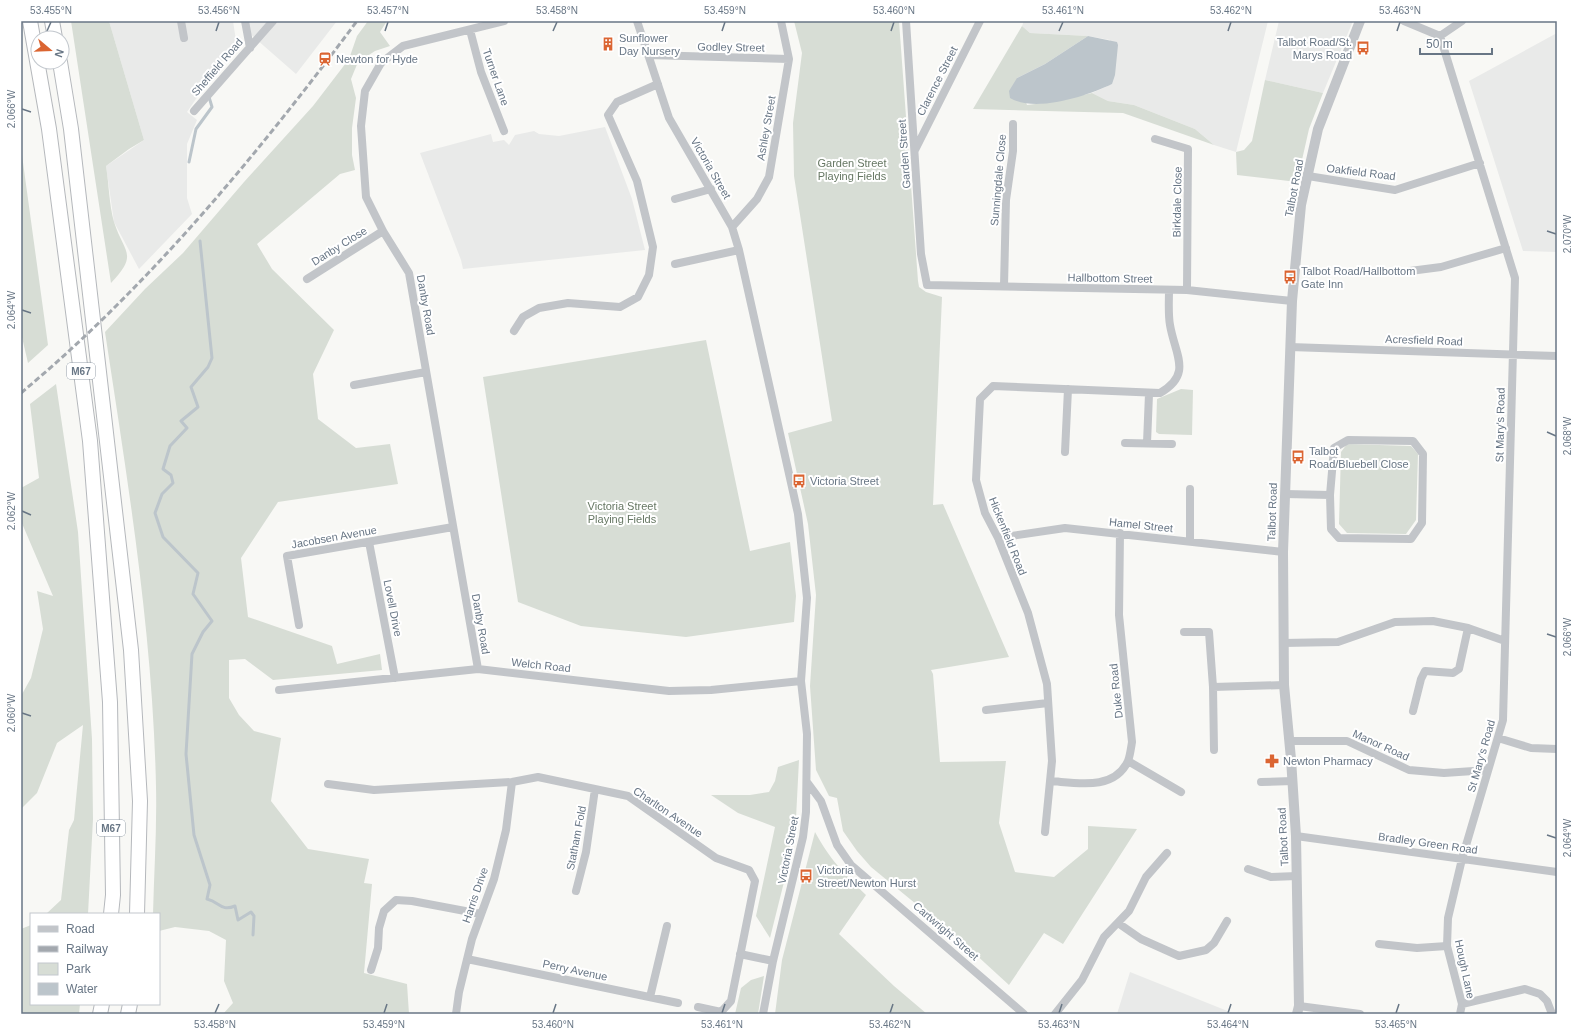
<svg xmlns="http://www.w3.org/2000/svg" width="1578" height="1035" font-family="Helvetica,sans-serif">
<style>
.built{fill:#e9eae9}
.green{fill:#d7ddd5}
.water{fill:#bcc5cb}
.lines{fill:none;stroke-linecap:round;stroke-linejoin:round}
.stream{stroke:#bcc5cb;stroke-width:3}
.motorway-casing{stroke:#b5b8bc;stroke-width:16}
.minor{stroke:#c2c5c9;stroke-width:8}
.tertiary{stroke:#c2c5c9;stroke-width:10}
.motorway{stroke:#fff;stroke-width:14}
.rail{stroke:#a3a8ae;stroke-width:3;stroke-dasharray:6 3;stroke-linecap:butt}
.ticks{fill:none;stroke:#687685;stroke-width:1.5}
.labels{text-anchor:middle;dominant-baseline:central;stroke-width:4;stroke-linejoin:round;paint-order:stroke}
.shield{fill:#fff;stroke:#959faa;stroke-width:1}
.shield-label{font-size:10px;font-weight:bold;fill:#687685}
.poi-label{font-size:11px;fill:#687685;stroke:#fff;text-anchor:start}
.street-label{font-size:11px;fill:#687685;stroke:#fff}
.park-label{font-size:11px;fill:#667763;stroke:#fff}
.neatline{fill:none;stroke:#687685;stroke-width:1.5}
.ticks-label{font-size:10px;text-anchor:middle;fill:#687685}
</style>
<rect width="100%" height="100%" fill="#f8f8f5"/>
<path class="built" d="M109,21H233L236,41L187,112L197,120L187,144V198L192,214L139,269L114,222L106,166L144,140Z
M247,21H337L296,74L248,32Z
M1024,21H1268L1236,152L1214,145L1195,129L1134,105L1108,101L1092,93L1112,84L1110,40L1088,36L1030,33L1022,26Z
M1279,21H1353L1323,93L1265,80Z
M1557,33V252L1523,251L1469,81Z
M605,127L632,199L645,250L463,269L461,260L420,153L491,134L493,142L504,140L509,145L515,135L534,131L539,134L559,136Z
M1130,972L1235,1014H1117Z"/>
<path class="green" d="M71,21H109L144,140L129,149L106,166C109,184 109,205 114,222C124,253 139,254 111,283Z
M368,21H387L380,32L390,46L375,51L358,62L351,79L356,98L352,128V155L355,170L340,174L257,244L272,269L334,330L313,374L318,419L356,448L390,444L398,484L278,502L241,558L248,617L332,646L337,664L380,654L382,670L273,680L245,659L229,660V698L239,715L254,731L281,738L271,801L308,849L369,859L364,883L372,884L364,973L407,984L409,1014H223L233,1003L224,981L226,940L209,931L175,927L159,931V914H153C154,872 157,829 156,787C153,635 128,483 105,332L145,289L183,253L244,182L313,106L349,59L357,36Z
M794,21H899L918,281L919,287L926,292L942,297L933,505L943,504L1009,657L931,670L933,674L940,762L1006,761L999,823L1015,872L1054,877L1088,849V826L1137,829L1063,944L1044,933L1009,985L961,941L871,867L857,851L843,831L837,798L829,796L816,770L810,686L816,595L808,524L788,433L832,421L794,176L793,123L802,53Z
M1022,26L1030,33L1088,36L1045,64L1017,78L1027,105L1051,102L1092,93L1108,101L1134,105L1195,129L1214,145L1123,113L973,109Z
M1265,80L1323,93L1309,129L1297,182L1237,175L1236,152L1244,150L1252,141Z
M21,148L48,345L28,363L21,333Z
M706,340L750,551L790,542L796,596L794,622L686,637L581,626L518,602L483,377Z
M56,384L78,532L92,739L93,819L88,914H46L61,900L69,830L74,820L83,725L57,743L37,793L21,809V696L31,678L43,629L37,591L53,596L21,521V488L39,478L30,404Z
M1181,389L1193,390L1192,435L1159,434L1156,432L1157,399Z
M1347,444L1411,446L1418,454L1416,520L1406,534L1347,533L1339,524L1341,452Z
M799,760L795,838L770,938L756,916L775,827L738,813L711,795H750L769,792L775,781L778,767Z
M815,832C830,860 844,873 866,895L839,934L894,986L927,1014H775L782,960Z
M31,925V1004H80L79,1014H21V929Z
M764,976L758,1014H735L741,988L751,980Z"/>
<path class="water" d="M1088,36L1117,42L1118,45L1115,75L1112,84C1087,96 1036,113 1010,98L1009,91L1017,78L1045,64Z"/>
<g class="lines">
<path class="stream" d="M189,162L196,129L212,107L209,97
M200,241L212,358L208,367L191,387L198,407L181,421L187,428L170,446L163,469L171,475L173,483L162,494L155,513L163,537L198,573L193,594L212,621L203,632L192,654L186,754L194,835L210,885L207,899C220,902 221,912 235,906L238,920L251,912L254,916L253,935"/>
<g class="motorway-casing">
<path id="motorway" d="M30,21L49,129L90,441L110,702L113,895L111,914
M52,21L55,38
M60,62L71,129L131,650L140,801L137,914
M100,1014L102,1004
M128,1014L130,1004"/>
</g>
<path class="minor" d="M181,21L184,38
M245,21L250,48
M637,21L669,118L732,227L739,250L798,514L807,598L801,681L807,734L806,812L803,837L773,961L763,1014
M906,21L921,254L927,285L1187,290L1292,301
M1404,21L1440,36L1515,278L1503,720L1462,859L1448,918L1447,946L1462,1004L1460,1014
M470,30L481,72L504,131
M1440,36L1462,21
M648,55L789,59
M194,111L273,21
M1155,139L1188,149L1187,290
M915,150L980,21
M1308,176L1395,190L1480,163
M675,199L711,189
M732,227L757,199L769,177L789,59L781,21
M675,264L739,250
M1410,271L1441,267L1506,248
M307,279L383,231
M1004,286L1006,200L1013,151V124
M514,331L523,317L539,308L568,303L620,307L638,297L649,275L653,247L637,181L608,115L617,102L658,84
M1290,347L1557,356
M354,385L426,372
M1125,443L1172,444
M1147,443L1149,394
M1065,452L1068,389
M1190,489V541
M1285,494L1330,495L1334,448L1348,440L1413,441L1423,454L1422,523L1411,539L1339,538L1331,529L1330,495
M998,538L1065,528L1283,552
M369,542L395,678
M299,625L287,556L453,527
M1184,632H1209L1213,687L1214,750
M1283,643L1338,642L1395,622L1433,621L1468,628L1505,641
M478,669L409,273L383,231L366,197L361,126L365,91L381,63L403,46L504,21
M1213,687L1284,685
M279,690L478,669L669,691L711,690L801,681
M986,710L1048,703
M1413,711L1421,679L1425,671L1453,673L1459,669L1468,628
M1498,738L1531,748L1557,749
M1289,741H1347L1409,770L1444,773L1488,770
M1128,761L1181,792
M1051,781C1077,783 1114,791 1128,761C1130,756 1131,748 1132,742L1119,615L1120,533
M807,782L821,801L837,845L851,865L1024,1014
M1261,782L1293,781
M328,784L374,790L512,782L538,777L628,796L716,858L749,870L755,881L731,1001L721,1012L698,1007
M1045,832L1052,761L1047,684L1028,613L998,538L985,513L976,480L980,399L993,386L1160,393C1193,374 1175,355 1170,325C1168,314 1169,301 1169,290
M1296,836L1557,872
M1248,869L1271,877L1297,876
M576,891L586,852L595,789
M1118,923L1141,939L1179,956L1206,950L1214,943L1227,921
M1379,944L1417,948L1447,946
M740,954L773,961
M467,959L678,1003
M371,970L378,948L379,928L384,911L396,900L412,901L481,914
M650,997L667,926
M1462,1004L1525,989L1540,994L1547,1001L1552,1014
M1299,1006L1360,1014
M456,1014L459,992L472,939L494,879L506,830L512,782
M1055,1014L1082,980L1104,937L1129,911L1146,877L1167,853"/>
<path class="tertiary" d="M1297,1014L1299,1006L1296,836L1291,759L1284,685L1283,552L1292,301L1301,205L1318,129L1360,21"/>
<use href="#motorway" class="motorway"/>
<path class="rail" d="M21,393C149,286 258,154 357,21"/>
</g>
<path class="ticks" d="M47,31L51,22M216,31L219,22M385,31L388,22M553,31L557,22M722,31L725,22M891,31L894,22M1059,31L1063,22M1228,31L1231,22M1397,31L1400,22M22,109L31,112M1547,231L1556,234M22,310L31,313M1547,432L1556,436M22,511L31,515M1547,634L1556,637M22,713L31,716M1547,835L1556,838M215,1013L219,1004M384,1013L387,1004M553,1013L556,1004M722,1013L725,1004M890,1013L893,1004M1059,1013L1062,1004M1228,1013L1231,1004M1396,1013L1399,1004"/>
<defs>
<g id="building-bare" transform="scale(1.08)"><path d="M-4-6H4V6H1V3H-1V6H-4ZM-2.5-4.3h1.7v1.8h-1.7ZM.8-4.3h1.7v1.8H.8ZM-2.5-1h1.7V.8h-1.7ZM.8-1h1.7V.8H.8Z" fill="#db6532" stroke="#fff" stroke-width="2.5" paint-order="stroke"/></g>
<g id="bus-bare" transform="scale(1.08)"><path d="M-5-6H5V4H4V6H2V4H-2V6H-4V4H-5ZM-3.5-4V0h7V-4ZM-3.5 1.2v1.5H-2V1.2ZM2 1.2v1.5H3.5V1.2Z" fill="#db6532" stroke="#fff" stroke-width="2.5" paint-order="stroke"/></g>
<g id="station-bare" transform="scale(1.08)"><path d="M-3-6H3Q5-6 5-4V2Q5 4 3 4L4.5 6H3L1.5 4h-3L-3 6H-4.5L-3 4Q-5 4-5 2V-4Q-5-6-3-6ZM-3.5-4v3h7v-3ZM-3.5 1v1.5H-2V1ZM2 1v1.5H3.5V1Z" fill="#db6532" stroke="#fff" stroke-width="2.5" paint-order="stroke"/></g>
<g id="pharmacy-bare" transform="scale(1.08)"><path d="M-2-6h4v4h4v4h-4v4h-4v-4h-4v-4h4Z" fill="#db6532" stroke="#fff" stroke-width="2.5" paint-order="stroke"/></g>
</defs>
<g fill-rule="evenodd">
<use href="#building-bare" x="608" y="44"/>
<use href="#bus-bare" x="1363" y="48"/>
<use href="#station-bare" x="325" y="59"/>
<use href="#bus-bare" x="1290" y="277"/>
<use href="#bus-bare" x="1298" y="457"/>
<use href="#bus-bare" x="799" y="481"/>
<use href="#pharmacy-bare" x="1272" y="761"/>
<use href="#bus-bare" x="806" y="876"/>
</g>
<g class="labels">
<g class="shield">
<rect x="67" y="363" width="28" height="16" rx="3"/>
<rect x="97" y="820" width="28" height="16" rx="3"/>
</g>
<g class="shield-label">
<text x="81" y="371">M67</text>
<text x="111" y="828">M67</text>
</g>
<g class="poi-label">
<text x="619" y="38">Sunflower<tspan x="619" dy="13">Day Nursery</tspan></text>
<text x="1352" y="42" text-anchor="end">Talbot Road/St.<tspan x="1352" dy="13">Marys Road</tspan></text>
<text x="336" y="59">Newton for Hyde</text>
<text x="1301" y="271">Talbot Road/Hallbottom<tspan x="1301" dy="13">Gate Inn</tspan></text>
<text x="1309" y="451">Talbot<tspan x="1309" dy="13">Road/Bluebell Close</tspan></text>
<text x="810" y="481">Victoria Street</text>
<text x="1283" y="761">Newton Pharmacy</text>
<text x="817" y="870">Victoria<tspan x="817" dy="13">Street/Newton Hurst</tspan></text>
</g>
<g class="street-label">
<text transform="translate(731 47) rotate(1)">Godley Street</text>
<text transform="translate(217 67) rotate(-49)">Sheffield Road</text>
<text transform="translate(496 77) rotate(71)">Turner Lane</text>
<text transform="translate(937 81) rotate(-63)">Clarence Street</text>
<text transform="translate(766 128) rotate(-80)">Ashley Street</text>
<text transform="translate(904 154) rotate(-94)">Garden Street</text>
<text transform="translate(711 168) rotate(60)">Victoria Street</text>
<text transform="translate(1361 172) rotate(7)">Oakfield Road</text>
<text transform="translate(998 180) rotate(-85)">Sunningdale Close</text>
<text transform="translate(1294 188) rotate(-79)">Talbot Road</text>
<text transform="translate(1177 202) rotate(-89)">Birkdale Close</text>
<text transform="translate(339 246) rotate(-32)">Danby Close</text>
<text transform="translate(1110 278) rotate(1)">Hallbottom Street</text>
<text transform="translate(426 305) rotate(80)">Danby Road</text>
<text transform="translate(1424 340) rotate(2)">Acresfield Road</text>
<text transform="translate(1500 425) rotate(-89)">St Mary's Road</text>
<text transform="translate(1272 512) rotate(-88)">Talbot Road</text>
<text transform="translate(1141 525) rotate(6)">Hamel Street</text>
<text transform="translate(1008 536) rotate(68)">Hickenfield Road</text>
<text transform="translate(334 537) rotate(-10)">Jacobsen Avenue</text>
<text transform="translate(393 608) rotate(79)">Lovell Drive</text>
<text transform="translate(481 624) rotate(80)">Danby Road</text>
<text transform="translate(541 665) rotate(6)">Welch Road</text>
<text transform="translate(1116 691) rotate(-96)">Duke Road</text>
<text transform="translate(1381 745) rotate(24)">Manor Road</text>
<text transform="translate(1481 756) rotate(-74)">St Mary's Road</text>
<text transform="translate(668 812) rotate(34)">Charlton Avenue</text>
<text transform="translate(1283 837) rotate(-93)">Talbot Road</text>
<text transform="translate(576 838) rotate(-79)">Statham Fold</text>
<text transform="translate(1428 843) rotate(8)">Bradley Green Road</text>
<text transform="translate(788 850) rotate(-79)">Victoria Street</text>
<text transform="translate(475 895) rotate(-71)">Harris Drive</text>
<text transform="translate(946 931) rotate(41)">Cartwright Street</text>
<text transform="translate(1465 969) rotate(78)">Hough Lane</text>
<text transform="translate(575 970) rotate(12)">Perry Avenue</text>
</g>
<g class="park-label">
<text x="852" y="163">Garden Street<tspan x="852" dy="13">Playing Fields</tspan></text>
<text x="622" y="506">Victoria Street<tspan x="622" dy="13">Playing Fields</tspan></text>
</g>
</g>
<rect width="1578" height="1035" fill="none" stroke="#ffffff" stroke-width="44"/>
<rect x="30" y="913" width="130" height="92" fill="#ffffff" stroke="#c3c8ce"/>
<rect x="38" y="926" width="20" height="6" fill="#c2c5c9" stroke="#c3c8ce"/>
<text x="66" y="933" font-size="12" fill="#687685">Road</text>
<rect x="38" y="946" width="20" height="6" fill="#a3a8ae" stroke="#c3c8ce"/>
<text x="66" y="953" font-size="12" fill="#687685">Railway</text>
<rect x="38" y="963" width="20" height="12" fill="#d7ddd5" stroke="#c3c8ce"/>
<text x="66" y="973" font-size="12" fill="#687685">Park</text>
<rect x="38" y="983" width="20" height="12" fill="#bcc5cb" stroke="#c3c8ce"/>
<text x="66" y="993" font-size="12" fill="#687685">Water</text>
<g transform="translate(50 50) rotate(109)"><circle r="19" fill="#ffffff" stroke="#c3c8ce"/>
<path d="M0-3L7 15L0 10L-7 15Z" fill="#db6532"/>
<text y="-6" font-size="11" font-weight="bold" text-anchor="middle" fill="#687685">N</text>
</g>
<path d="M1420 48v6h72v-6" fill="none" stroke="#687685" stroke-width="2"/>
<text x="1426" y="48" font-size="12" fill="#687685" stroke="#ffffff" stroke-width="3" paint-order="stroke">50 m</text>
<rect x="22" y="22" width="1534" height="991" class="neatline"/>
<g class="ticks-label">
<text x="51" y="14">53.455°N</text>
<text x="219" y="14">53.456°N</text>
<text x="388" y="14">53.457°N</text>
<text x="557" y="14">53.458°N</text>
<text x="725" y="14">53.459°N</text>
<text x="894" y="14">53.460°N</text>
<text x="1063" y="14">53.461°N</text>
<text x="1231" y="14">53.462°N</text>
<text x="1400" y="14">53.463°N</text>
<text transform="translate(11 109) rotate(-90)" y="4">2.066°W</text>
<text transform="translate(1567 234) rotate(-90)" y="4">2.070°W</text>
<text transform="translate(11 310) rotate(-90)" y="4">2.064°W</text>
<text transform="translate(1567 436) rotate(-90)" y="4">2.068°W</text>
<text transform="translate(11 511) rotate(-90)" y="4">2.062°W</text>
<text transform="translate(1567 637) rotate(-90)" y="4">2.066°W</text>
<text transform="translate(11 713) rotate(-90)" y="4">2.060°W</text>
<text transform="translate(1567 838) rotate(-90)" y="4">2.064°W</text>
<text x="215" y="1028">53.458°N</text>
<text x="384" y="1028">53.459°N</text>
<text x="553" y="1028">53.460°N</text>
<text x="722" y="1028">53.461°N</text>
<text x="890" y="1028">53.462°N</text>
<text x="1059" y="1028">53.463°N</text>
<text x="1228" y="1028">53.464°N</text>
<text x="1396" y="1028">53.465°N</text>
</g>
</svg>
